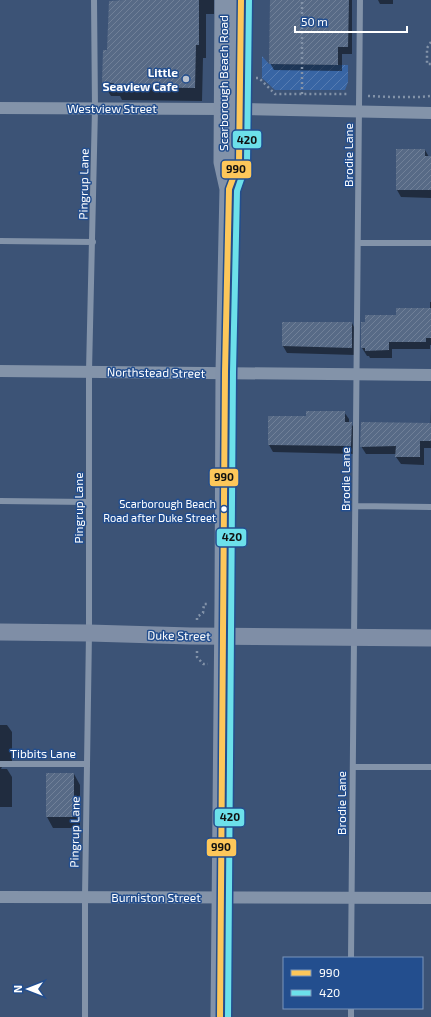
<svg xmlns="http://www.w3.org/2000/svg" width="431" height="1017" font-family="'Exo 2',sans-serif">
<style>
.garden{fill:url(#garden-furrows)}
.shadow{fill:#0007}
.building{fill:url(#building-hatch)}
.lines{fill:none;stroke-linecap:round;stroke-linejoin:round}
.path{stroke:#8393a9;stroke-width:2.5;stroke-dasharray:2 3;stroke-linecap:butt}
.lane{stroke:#8393a9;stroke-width:6}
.street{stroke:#8393a9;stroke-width:12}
.secondary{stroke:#7f8ea6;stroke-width:17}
.primary{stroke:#8292a9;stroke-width:19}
.bus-1-casing{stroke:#234e8e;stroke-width:9}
.bus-2-casing{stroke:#234e8e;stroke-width:9}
.bus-1{stroke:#fdc75a;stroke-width:6}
.bus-2{stroke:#6ce0ea;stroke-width:6}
.poi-dot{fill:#bbc3cf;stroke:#234e8e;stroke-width:1.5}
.bus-dot{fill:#fff;stroke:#234e8e;stroke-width:1.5}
.labels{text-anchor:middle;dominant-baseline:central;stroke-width:3;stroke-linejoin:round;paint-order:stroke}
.bus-label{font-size:11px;fill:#fff;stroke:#234e8e;text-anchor:end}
.poi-label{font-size:12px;font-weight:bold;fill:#fff;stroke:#234e8e;text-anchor:end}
.street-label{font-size:12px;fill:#fff;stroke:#234e8e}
.line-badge{stroke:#234e8e;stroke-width:1.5}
.pale-badge-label{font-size:11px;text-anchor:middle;font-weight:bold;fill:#111}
</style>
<defs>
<pattern id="garden-furrows" width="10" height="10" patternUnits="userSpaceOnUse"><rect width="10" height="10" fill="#3865a4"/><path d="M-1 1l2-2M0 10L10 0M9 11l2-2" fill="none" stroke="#567cb2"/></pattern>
<pattern id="building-hatch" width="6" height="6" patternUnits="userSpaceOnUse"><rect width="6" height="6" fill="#576a86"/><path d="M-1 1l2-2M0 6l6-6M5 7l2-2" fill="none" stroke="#708098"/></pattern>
</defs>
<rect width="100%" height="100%" fill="#3c5376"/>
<path class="garden" d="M262,56L269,64L348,65V82L345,90H275L262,78Z"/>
<path class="shadow" d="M125,0H214V14H206V58H203L202,101L122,100L120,96H111L103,83Z
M271,0H352V54H342V71L274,70L270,63Z
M378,0H393V4H380Z
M425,150L429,157H431V198L401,197L397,190Z
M430,302H431V345H430V349H392V358H370L369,356H367L362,348L397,316L430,309Z
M352,323L356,331V355L287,353L283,346Z
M430,407L431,448H424V465L401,464L396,457L397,454H366L361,446L430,424Z
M344,412L349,419V423H351L355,430V454L273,452L269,445L307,417Z
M0,725H7L12,732V767H2L1,769H7L12,777V807H0Z
M74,774L80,785V828H53L47,817Z"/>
<path class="building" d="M124,0H199V45H196L195,88L114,87V83H102L103,50H107L109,1Z
M270,0H349L348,47H338V65L269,64Z
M396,149H425V156H431V190H396Z
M396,308H431V338H426V342H389V350L365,351V348H361V322H365V315H396Z
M282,322H352V348L282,346Z
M306,411H345V422H352L351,446L268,445V416H306Z
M361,422L431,423V441H420V457H395L396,446L360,447Z
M46,773H74V817H46Z"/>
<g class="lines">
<path class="path" d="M431,42L427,48V64H431
M256,78H259L275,94H349
M302,94V0
M368,96L392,97H421L431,96
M197,620V617L203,613L204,604H207
M197,651V657L203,664H208"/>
<path class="lane" d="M0,241L93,242
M359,243H431
M0,501L89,502
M356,506L431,507
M0,764H86
M353,767H431
M351,958L360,0
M85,1017V897L89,633V371L95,108L94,0
M351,1017V1008"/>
<path class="street" d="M0,108L223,109
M240,109L431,113
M0,371L431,375
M0,897L431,898"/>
<path class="secondary" d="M0,632L89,633L191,636L431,638"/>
<path class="primary" d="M229,189L239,162L241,0
M220,1017L224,603L225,372L229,189L223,162L224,0"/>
<g class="bus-1-casing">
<path id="bus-1" d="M220,1017L225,372L229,189L239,162L241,0"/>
</g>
<g class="bus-2-casing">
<path id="bus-2" d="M228,1017L233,372L237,191L247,162L249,0"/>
</g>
<use href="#bus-1" class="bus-1"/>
<use href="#bus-2" class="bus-2"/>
</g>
<circle class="poi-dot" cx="186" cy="79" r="4"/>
<circle class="bus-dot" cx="224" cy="509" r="3.5"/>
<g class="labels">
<g class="bus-label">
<text x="216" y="503">Scarborough Beach<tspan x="216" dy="14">Road after Duke Street</tspan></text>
</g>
<g class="poi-label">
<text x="178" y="72">Little<tspan x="178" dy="14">Seaview Cafe</tspan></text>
</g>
<g class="street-label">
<text transform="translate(223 83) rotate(-90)">Scarborough Beach Road</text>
<text x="112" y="108">Westview Street</text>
<text transform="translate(348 155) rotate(-90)">Brodie Lane</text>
<text transform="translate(83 184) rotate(-89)">Pingrup Lane</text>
<text transform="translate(156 372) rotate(1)">Northstead Street</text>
<text transform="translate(345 479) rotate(-90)">Brodie Lane</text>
<text transform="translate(78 508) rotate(-90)">Pingrup Lane</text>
<text transform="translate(179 635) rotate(1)">Duke Street</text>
<text x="43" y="753">Tibbits Lane</text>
<text transform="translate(341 803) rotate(-90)">Brodie Lane</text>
<text transform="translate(74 832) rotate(-89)">Pingrup Lane</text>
<text x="156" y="897">Burniston Street</text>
</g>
</g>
<g class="line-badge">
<rect x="232" y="130" width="30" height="19" rx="4" fill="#6ce0ea"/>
<rect x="221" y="160" width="31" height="19" rx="4" fill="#fdc75a"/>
<rect x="209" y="468" width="30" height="19" rx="4" fill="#fdc75a"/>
<rect x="216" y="528" width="31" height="19" rx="4" fill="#6ce0ea"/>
<rect x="214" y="808" width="31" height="19" rx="4" fill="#6ce0ea"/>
<rect x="206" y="838" width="31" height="19" rx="4" fill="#fdc75a"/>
</g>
<g class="pale-badge-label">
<text x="247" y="144">420</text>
<text x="236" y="173">990</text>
<text x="224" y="481">990</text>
<text x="232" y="541">420</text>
<text x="230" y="821">420</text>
<text x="221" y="851">990</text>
</g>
<rect x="283" y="957" width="140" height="52" fill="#234e8e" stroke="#7b95bb"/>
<rect x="291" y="970" width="20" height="6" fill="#fdc75a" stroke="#7b95bb"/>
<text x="319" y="977" font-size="12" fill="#ffffff">990</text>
<rect x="291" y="990" width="20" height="6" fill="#6ce0ea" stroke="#7b95bb"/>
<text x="319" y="997" font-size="12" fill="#ffffff">420</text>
<g transform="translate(28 989) rotate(270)" stroke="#234e8e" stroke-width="3" paint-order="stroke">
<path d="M0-3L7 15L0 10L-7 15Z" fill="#ffffff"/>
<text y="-6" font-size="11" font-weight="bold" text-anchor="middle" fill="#ffffff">N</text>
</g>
<path d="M295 26v6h112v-6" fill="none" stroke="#ffffff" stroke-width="2"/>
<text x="301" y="26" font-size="12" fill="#ffffff" stroke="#234e8e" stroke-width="3" paint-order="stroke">50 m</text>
</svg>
